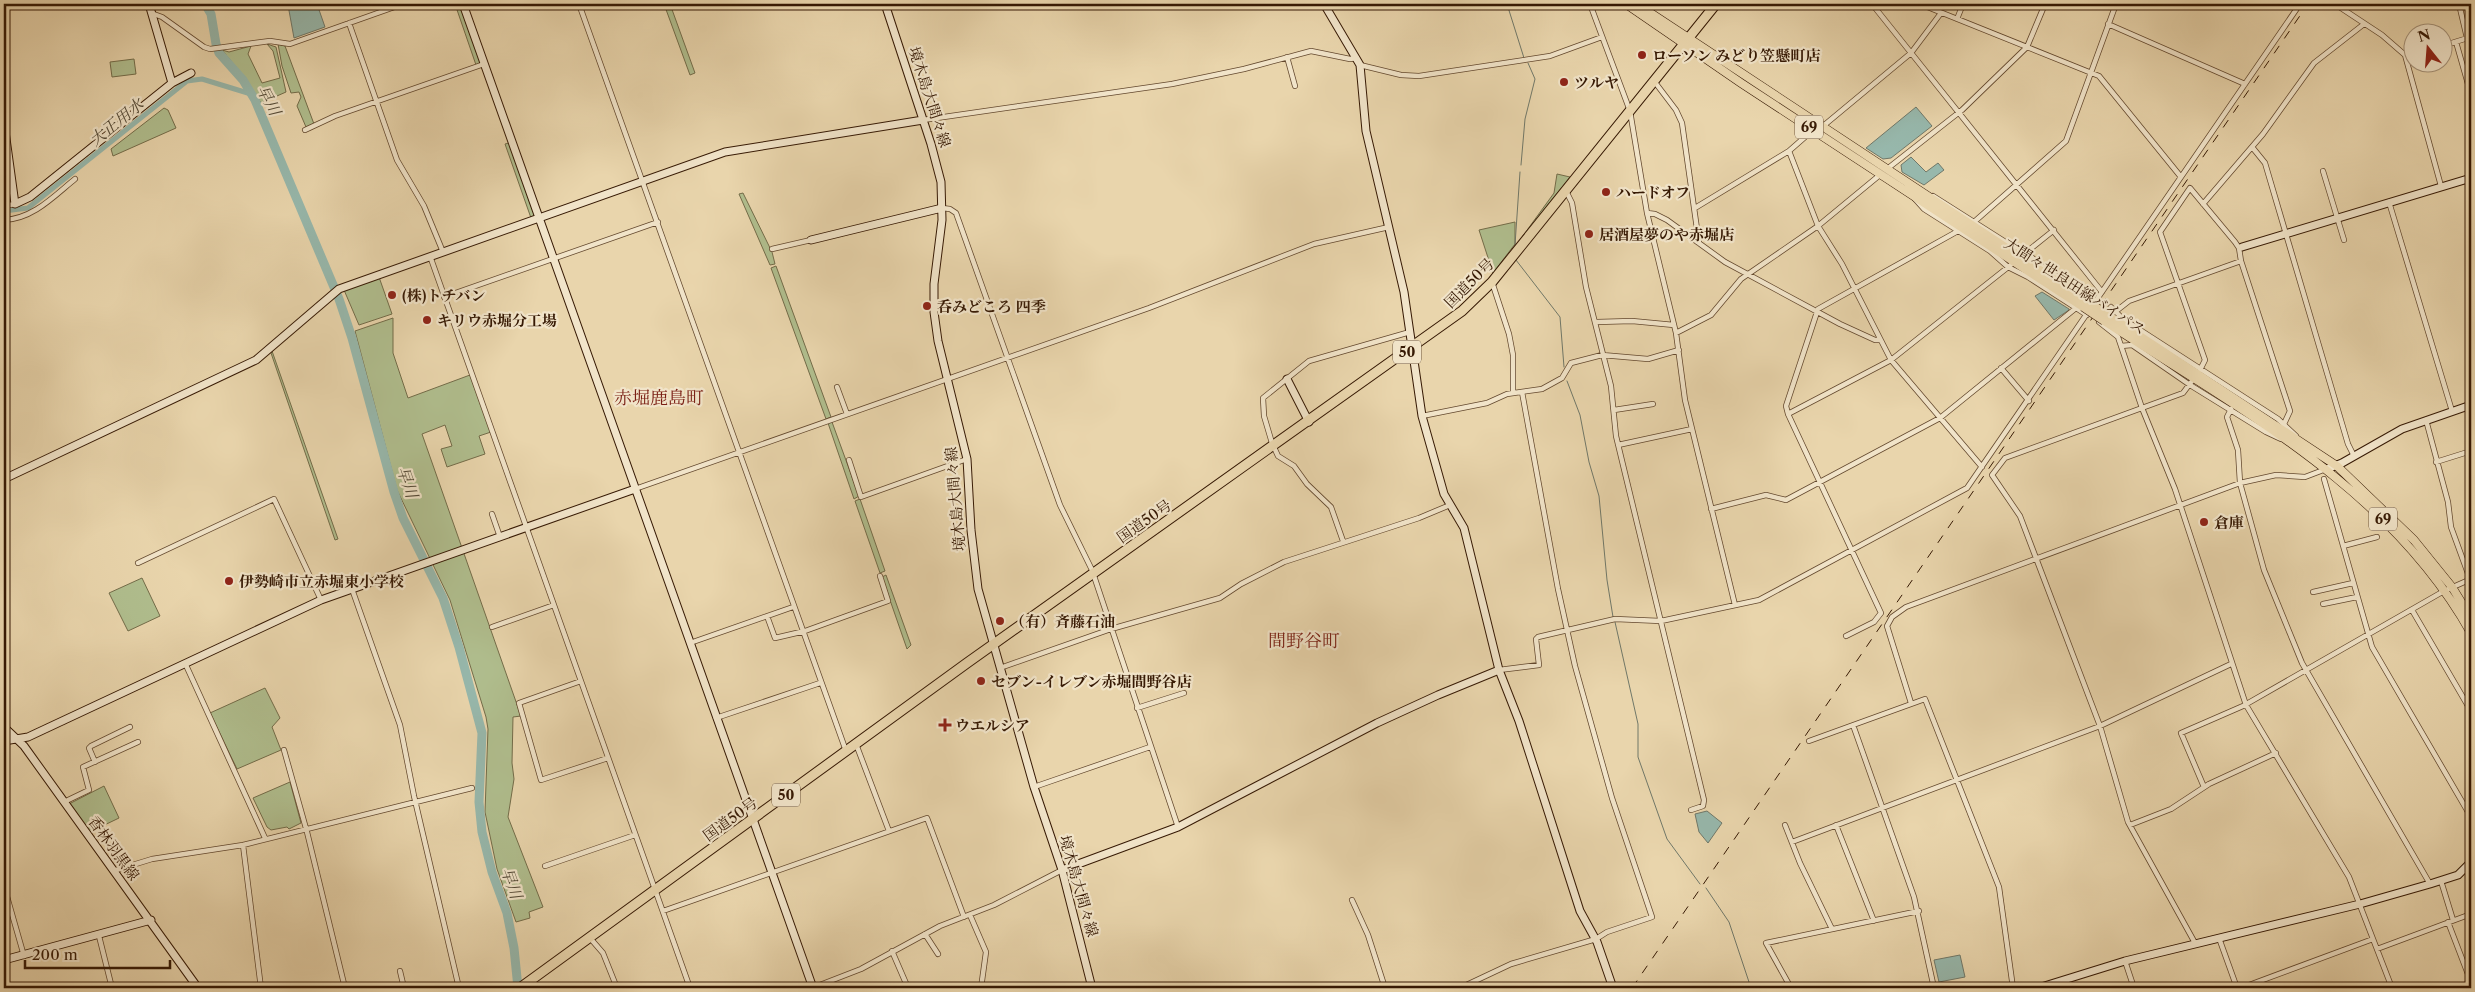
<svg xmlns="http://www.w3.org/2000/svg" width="2475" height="992" font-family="'Libre Caslon Text','Noto Serif JP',serif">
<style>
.green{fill:#b0be8e;stroke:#736c49}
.water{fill:#97b8ac;stroke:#707869}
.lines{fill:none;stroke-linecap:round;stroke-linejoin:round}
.stream{stroke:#707869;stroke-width:1}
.canal{stroke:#97b8ac;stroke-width:5}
.river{stroke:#97b8ac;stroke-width:9}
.street-casing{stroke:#63482e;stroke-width:6}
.secondary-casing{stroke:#361904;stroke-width:9}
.primary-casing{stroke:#361904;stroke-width:9}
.highway-casing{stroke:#361904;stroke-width:11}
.street{stroke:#f1e4c9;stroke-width:4.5}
.secondary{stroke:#f1e4c9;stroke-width:7}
.primary{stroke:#e9d5ac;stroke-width:8}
.highway{stroke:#e9d5ac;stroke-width:9}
.rail{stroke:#361904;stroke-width:1;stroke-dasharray:9 9;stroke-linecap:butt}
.primary-bridge-casing{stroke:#361904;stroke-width:9;stroke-linecap:butt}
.primary-bridge{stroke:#e9d5ac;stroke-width:8}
.poi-dot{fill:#8f2418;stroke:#f1e4c9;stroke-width:2}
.labels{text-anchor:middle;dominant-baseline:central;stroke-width:4.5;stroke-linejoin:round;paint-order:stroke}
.shield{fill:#f1e4c9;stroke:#6e563f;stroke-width:1}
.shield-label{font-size:14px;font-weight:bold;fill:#361904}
.poi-label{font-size:15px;font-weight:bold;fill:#361904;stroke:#f1e4c9;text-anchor:start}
.street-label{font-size:15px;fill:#361904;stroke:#f1e4c9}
.water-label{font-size:16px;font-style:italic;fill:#534936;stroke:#f1e4c9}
.quarter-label{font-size:18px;fill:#7a1f14;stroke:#f1e4c9}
</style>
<rect width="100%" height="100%" fill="#e9d5ac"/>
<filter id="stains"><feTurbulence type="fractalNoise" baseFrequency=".004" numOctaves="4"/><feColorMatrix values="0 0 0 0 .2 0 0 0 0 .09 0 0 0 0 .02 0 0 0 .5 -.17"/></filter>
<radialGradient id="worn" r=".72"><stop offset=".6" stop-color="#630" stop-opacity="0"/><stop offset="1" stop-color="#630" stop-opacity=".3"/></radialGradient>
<path class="green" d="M455,4H460L481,64L476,65Z
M664,4H670L695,73L690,75Z
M267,44L276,47L286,92L261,103L245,78L222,50L229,52L251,46L248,54L262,83L280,78L273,51Z
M278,44L285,46L314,124L306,127L297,106L301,97L299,92L291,93L282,66Z
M134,59L136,74L112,77L110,62Z
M164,108L168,110L176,128L113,156L111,149Z
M509,143L535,217L531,218L505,144Z
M1557,174L1570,177L1517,244L1554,193Z
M743,193L772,252L775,264L770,265L739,194Z
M1515,222V244L1493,273L1479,230Z
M776,266L831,417L826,419L771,268Z
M379,277L392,314L359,325L344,290Z
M393,318V353L408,398L470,375L491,432L479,436L485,454L447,467L441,449L452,446L445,425L422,434L521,716L513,717L512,763L514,779L508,817L543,907L529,912L530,918L516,922L497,869L485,812L488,729L486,717L450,600L397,490L355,331Z
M272,351L338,539L335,540L271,353Z
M832,422L859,496L854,499L828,423Z
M860,499L885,571L880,573L855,501Z
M886,575L911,645L907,649L882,577Z
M142,578L160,616L128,631L109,593Z
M265,688L280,718L272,727L281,750L237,769L210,713Z
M290,782L301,823L289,829L287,827L271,830L267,827L253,798Z
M104,786L119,818L90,832L69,804Z"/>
<path class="water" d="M317,4L325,27L294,38L288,5Z
M1916,107L1932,126L1891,158L1883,159L1866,148Z
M1911,157L1926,172L1938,163L1944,170L1924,185L1902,172L1901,165Z
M2042,292L2069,309V310L2054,320L2035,296Z
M1707,811L1722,823L1708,843L1699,832L1695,814Z
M1960,955L1965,977L1939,982L1934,960Z"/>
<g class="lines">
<path class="stream" d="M1507,4L1524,58
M1521,165L1525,119L1535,79L1528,63
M1512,250L1515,245L1520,172
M1516,260L1560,317L1564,367
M1567,381L1580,415L1589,462L1599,496L1607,580L1613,617
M1615,622L1638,724V757L1667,839L1700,884
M1706,888L1729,922L1751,988"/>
<path class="canal" d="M4,211L28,208L187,81L202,79L251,94"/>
<path class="river" d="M205,4L211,14L216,44L219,53L243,80L255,100L339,299L352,338L394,492L403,518L443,598L459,647L482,733L479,802L482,832L492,872L507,913L514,948L518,988"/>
<g class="street-casing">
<path id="street" d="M579,4L846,751
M1590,4L1630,111L1647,213L1676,333L1685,400L1735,605
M1872,4L2102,292
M1920,4L2099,76L2181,177
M2335,4L2382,35L2405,55L2441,186
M2459,4L2467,38
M151,13L162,17L204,47L210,49L270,41L290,44L403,4
M1957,19L1963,4
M349,23L397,160L424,206L443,252
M2108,24L2245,84
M2456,42L2470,91
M2442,46L2471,37
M1287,57L1295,86
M1360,65L1401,75L1419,76L1550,56L1602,37
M1654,81L1676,110L1682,123L1699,243
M923,120L1172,84L1244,69L1311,51L1350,59L1357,58
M1822,127L1911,53L1941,13
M305,130L335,116L484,64
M2252,147L2265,163L2348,444L2354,456
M1789,151L1818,226L1842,264L1891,360L1982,467
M1887,169L1962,110L2027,47L2045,4
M2323,171L2344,240
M1566,191L1572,203L1586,287L1611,386L1616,436L1704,800L1703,806L1691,810
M1933,196L2007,243L2026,252L2039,264L2096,302
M1915,199L1924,209L1990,251L2008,267L2028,277L2087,315
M2389,202L2452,411
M2203,204L2263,134L2314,63L2364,24
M4,206L15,204
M942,208L950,209L956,213L1060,505L1092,570L1178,827
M1695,208L1789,151L1813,130
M1647,213L1655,214L1667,220L1725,262L1840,324L1875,340H1879
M4,220C33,219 54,196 75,179
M1974,222L2066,141L2116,4
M772,249L811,240
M2024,254L2054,230
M430,256L690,988
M1492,282L1509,334L1513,355V393
M444,297L658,222
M2115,312L2129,301L2241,261
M1597,322L1632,321L1674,325
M1676,333L1711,315L1741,279L1818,226L1881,174
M2121,346L2132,345L2190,385L2266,432L2281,439
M2001,368L2029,401
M2200,370L2205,360L2160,232L2190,188L2235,242L2239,248L2241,261L2290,411L2284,424
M2192,381L2183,393L2005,458L1992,475L2020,516L2100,726L2128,822L2195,943
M837,387L847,414
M2231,409L2227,417L2238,450L2240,483L2264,570L2302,663L2430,884
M1614,410L1653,404
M1788,414L1891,360L2012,264
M1422,416L1487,403L1507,394L1542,389L1562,378L1571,363L1602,355L1648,359L1679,350
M2426,420L2448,502L2451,527L2470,579
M2296,436L2278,419L2123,319L2111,307L2099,322L2118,337L2142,408L2175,489L2246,705L2349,877L2392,988
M1618,445L1692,429
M849,460L861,497L967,459
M2436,462L2471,451
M2324,479L2372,647L2471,817
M635,489L1149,308L1314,244L1389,227
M1711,509L1766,495L1786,500L1940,418L2076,308
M492,514L500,537
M1343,541L1331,507L1307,484L1294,466L1278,456L1272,443L1264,416L1263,398L1309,361L1410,332
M2343,546L2377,537
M138,563L274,499L321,600
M352,589L400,725L414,796L459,988
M2313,592L2353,583
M2323,604L2357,597
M2412,610L2471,711
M767,616L775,638L805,631L888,601L880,576
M492,627L554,605
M1846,636L1874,622L1881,613L1788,414L1786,406L1818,309L1958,231
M690,643L793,607
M185,663L265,838
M1000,668L1111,629L1220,598L1241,584L1284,562L1419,518L1450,505
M1499,670L1539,665L1536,639L1538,637L1615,619L1661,621L1759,600L1967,488L2300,4
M581,681L519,703L541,780L608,758
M1911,703L1887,626L1892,617L1906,607L2240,483L2276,475L2305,477L2326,469
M1137,708L1184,693
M716,718L820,683
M1853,725L1914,897L1934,988
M1809,741L1925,699L1999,887L2013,988
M856,744L889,831
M284,750L307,832L345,988
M95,762L89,748L91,746L130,727
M1034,787L1150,747
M2204,787L2181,733L2243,706L2444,591L2471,579
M64,802L89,790L83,767L138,742
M1785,825L1800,863L1832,929
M1836,825L1874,921
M2130,825L2171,809L2209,784L2276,753
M1792,842L2100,726L2231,664
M243,845L261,988
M545,866L635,835
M113,871L152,859L243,845L472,788
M2441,881L2453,920
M4,886L24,956
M1352,900L1368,935L1385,988
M663,911L927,818L964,917
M970,915L986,952L981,988
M2448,922L2471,982
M925,934L938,954
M99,936L112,988
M590,938L603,953L617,988
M2219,938L2237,988
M2377,949L2471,914
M892,951L908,988
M2125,961L2134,988
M400,971L404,988
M812,988L861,969L940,926L994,905L1062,870
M1460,988L1511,964L1596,939L1607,932L1652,917L1612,798L1575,666L1558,589L1522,392
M1791,988L1766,943L1919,911
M2241,988L2373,939"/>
</g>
<g class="secondary-casing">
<path id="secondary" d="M463,4L813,988
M885,4L931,144L941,182L942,220L934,284V312L938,341L967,459L971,530L978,589L1034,787L1062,870L1092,988
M1324,4L1360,65L1366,131L1404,292L1422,416L1444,494L1464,528L1499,670L1519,721L1580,911L1597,942L1613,988
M172,83L191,73
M4,124L15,204L30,197L172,83L149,4
M811,240L942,208
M2242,247L2471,178
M1287,379L1309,422
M2327,469L2342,463L2402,429L2471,405
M4,479L256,360L339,289L725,152L923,120
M4,727L24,746L198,988
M4,741L28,737L321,600L635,489
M1062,870L1178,827L1377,723L1438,695L1499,670
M4,960L151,920
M2038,988L2125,961L2360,904L2430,884L2458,875L2471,862"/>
</g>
<g class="primary-casing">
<path id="primary" d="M1626,4L1741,83L2083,307
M1637,4L2087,301
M2108,315L2337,466L2414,540L2452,587L2471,618
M2104,321C2239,409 2390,488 2471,633"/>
</g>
<g class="highway-casing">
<path id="highway" d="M520,988L967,663L1462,311L1492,282L1716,4"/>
</g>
<use href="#street" class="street"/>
<use href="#secondary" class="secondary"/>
<use href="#primary" class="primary"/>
<use href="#highway" class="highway"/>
<path class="rail" d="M1632,988L2308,4"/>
<g class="primary-bridge-casing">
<path id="primary-bridge" d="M2087,301L2108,315
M2083,307L2104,321"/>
</g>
<use href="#primary-bridge" class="primary-bridge"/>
</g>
<g class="poi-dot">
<circle cx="1642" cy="55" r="5"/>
<circle cx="1564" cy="82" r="5"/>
<circle cx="1606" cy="192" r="5"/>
<circle cx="1589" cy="234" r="5"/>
<circle cx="392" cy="295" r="5"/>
<circle cx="927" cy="306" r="5"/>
<circle cx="427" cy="320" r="5"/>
<circle cx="2204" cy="522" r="5"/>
<circle cx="229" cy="581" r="5"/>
<circle cx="1000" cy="621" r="5"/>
<circle cx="981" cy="681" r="5"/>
<path d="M942.5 717.5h5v5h5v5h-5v5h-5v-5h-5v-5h5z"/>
</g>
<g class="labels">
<g class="shield">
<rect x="1795" y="115.5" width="28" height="23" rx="4"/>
<rect x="1393" y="340.5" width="28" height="23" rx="4"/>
<rect x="2369" y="507.5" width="28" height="23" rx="4"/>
<rect x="772" y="783.5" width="28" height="23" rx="4"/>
</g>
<g class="shield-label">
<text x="1809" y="127">69</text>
<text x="1407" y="352">50</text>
<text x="2383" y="519">69</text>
<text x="786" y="795">50</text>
</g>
<g class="poi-label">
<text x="1652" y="55">ローソン みどり笠懸町店</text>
<text x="1574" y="82">ツルヤ</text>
<text x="1616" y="192">ハードオフ</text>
<text x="1599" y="234">居酒屋夢のや赤堀店</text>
<text x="402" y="295">(株)トチバン</text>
<text x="937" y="306">呑みどころ 四季</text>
<text x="437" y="320">キリウ赤堀分工場</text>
<text x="2214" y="522">倉庫</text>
<text x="239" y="581">伊勢崎市立赤堀東小学校</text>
<text x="1010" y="621">（有）斉藤石油</text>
<text x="991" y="681">セブン-イレブン赤堀間野谷店</text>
<text x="955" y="725">ウエルシア</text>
</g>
<g class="street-label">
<text transform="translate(930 97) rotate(72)">境木島大間々線</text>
<text transform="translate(1469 283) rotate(-45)">国道50号</text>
<text transform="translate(2075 286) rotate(33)">大間々世良田線バイパス</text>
<text transform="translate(955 499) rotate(-95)">境木島大間々線</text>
<text transform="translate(1144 521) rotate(-35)">国道50号</text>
<text transform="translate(730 819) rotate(-36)">国道50号</text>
<text transform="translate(114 848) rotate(54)">香林羽黒線</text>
<text transform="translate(1079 886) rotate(74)">境木島大間々線</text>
</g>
<g class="water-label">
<text transform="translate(269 100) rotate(62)">早川</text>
<text transform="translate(116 122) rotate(-39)">大正用水</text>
<text transform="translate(408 482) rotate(71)">早川</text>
<text transform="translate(512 883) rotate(70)">早川</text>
</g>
<g class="quarter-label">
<text x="659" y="398">赤堀鹿島町</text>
<text x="1304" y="641">間野谷町</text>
</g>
</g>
<rect width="2475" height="992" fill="none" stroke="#e9d5ac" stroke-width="20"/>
<rect x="5" y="5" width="2465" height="982" fill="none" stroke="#361904" stroke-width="2.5"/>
<rect x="10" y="10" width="2455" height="972" fill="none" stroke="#361904"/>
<g transform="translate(2428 48) rotate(343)"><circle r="24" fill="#f1e4c9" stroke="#a6937a"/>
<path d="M0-4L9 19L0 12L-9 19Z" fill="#8f2418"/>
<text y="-8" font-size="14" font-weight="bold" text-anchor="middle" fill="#361904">N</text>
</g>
<path d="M25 960v8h145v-8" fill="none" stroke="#361904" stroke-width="2.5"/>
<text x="32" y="960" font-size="15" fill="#361904" stroke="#f1e4c9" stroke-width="4" paint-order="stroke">200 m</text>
<rect width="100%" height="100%" filter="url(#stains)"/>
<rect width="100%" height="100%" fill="url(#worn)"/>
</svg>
